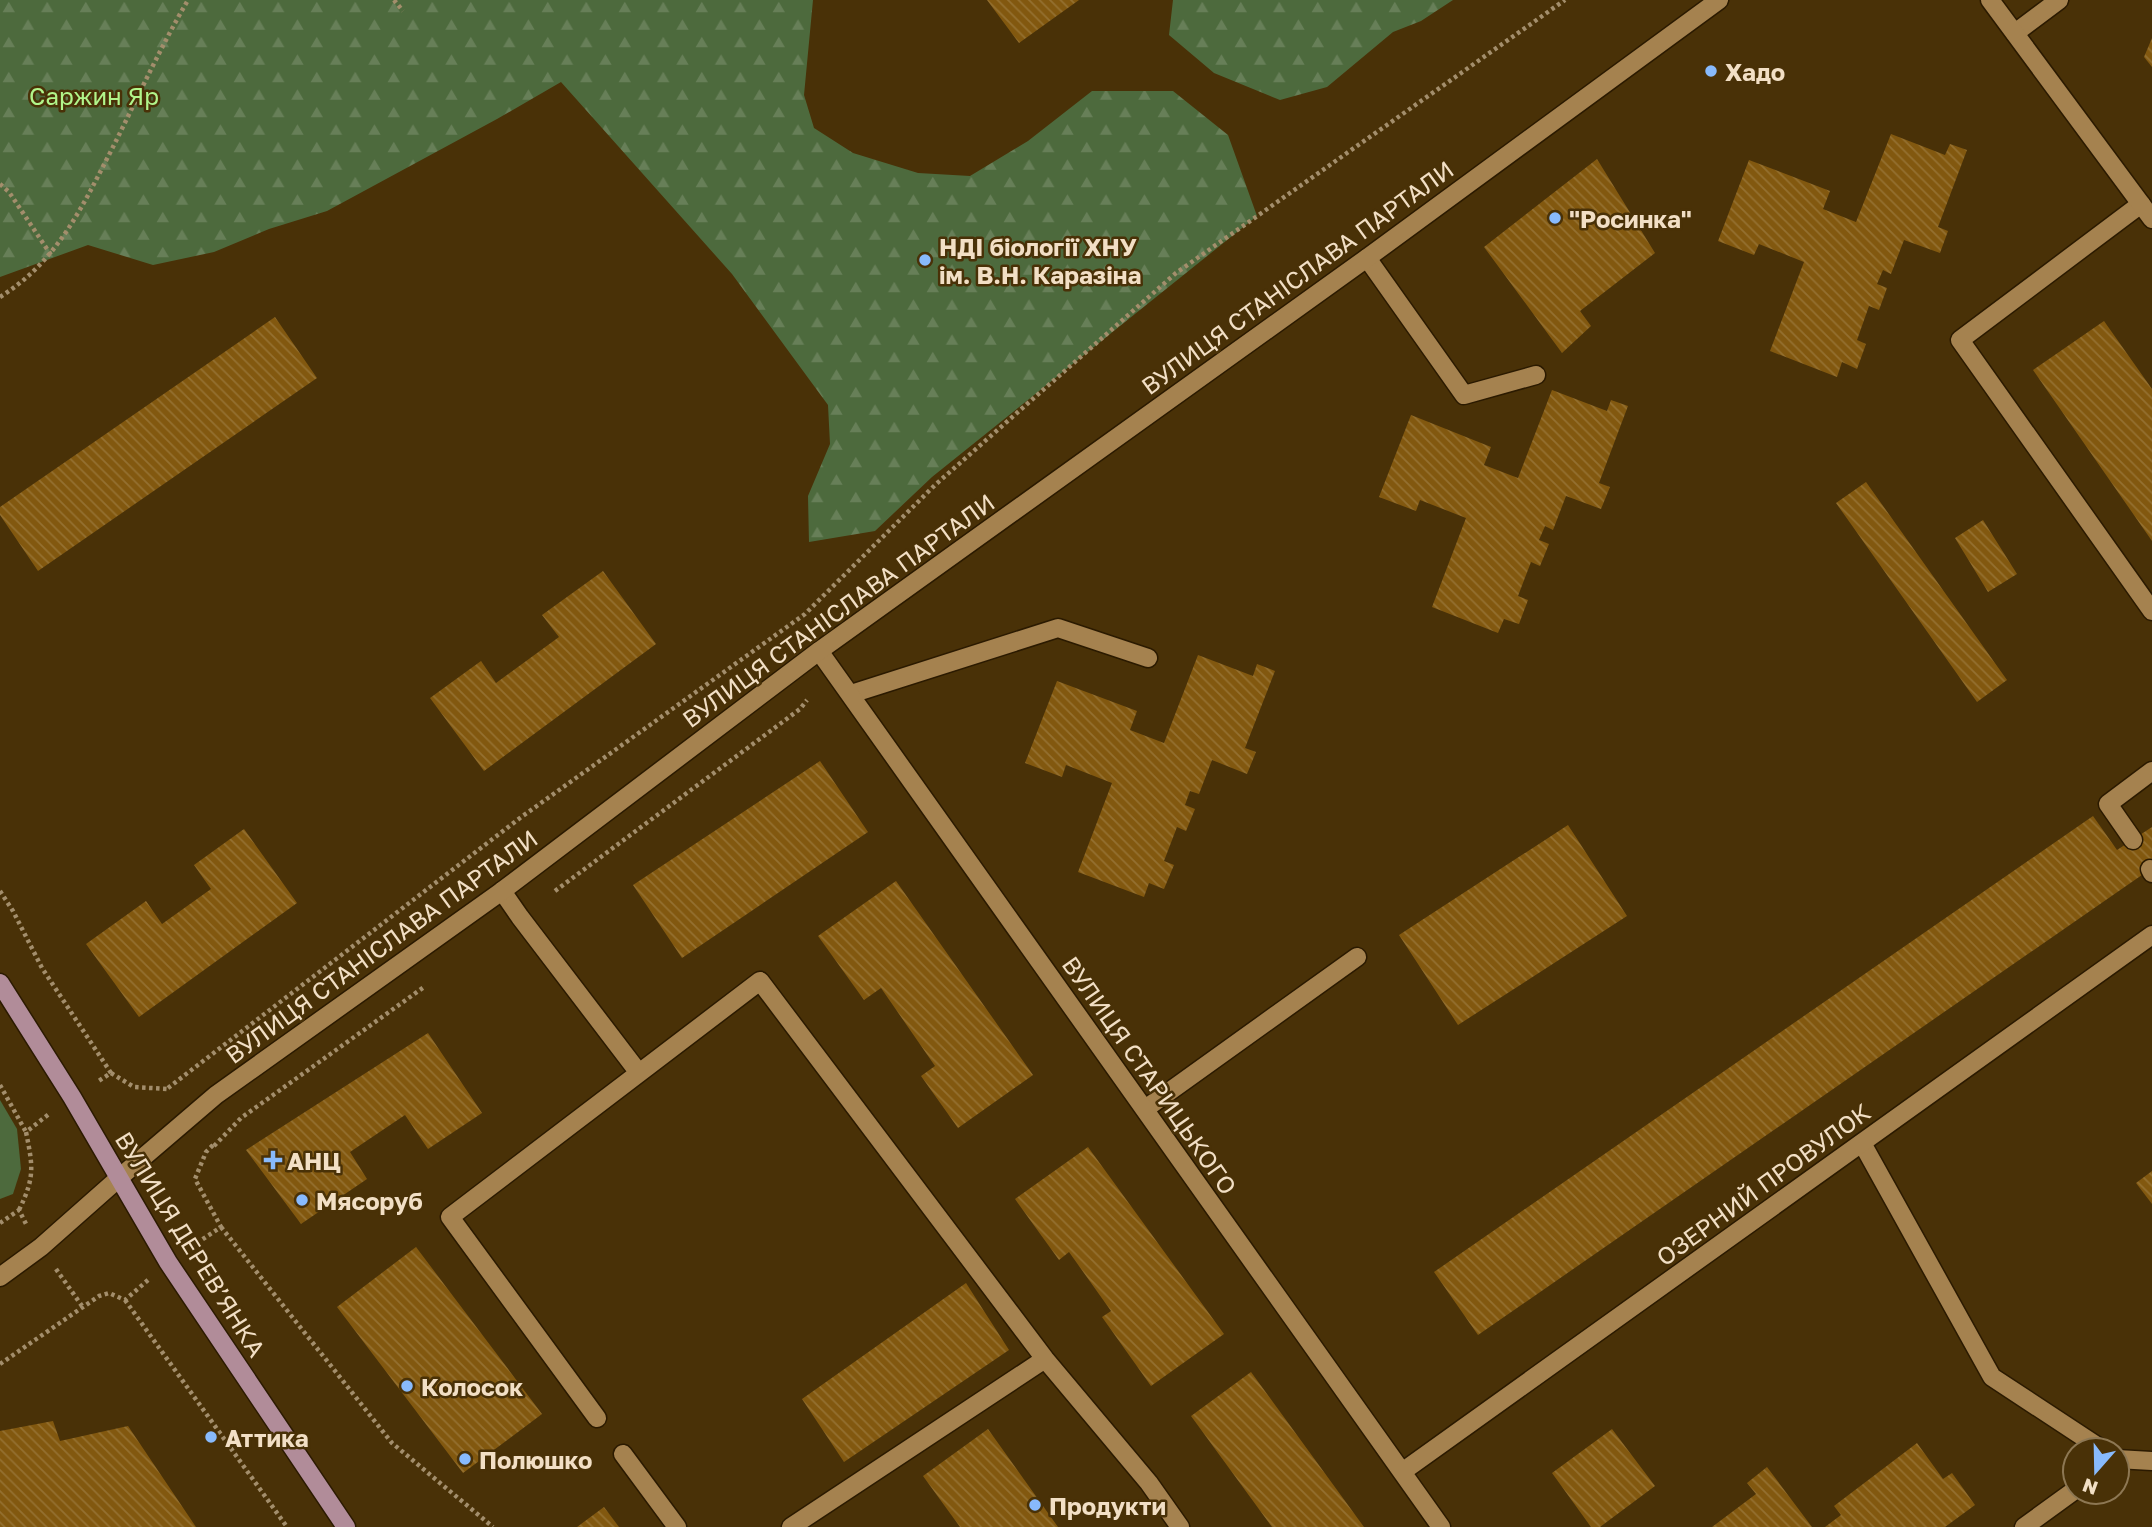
<svg xmlns="http://www.w3.org/2000/svg" width="2152" height="1527" font-family="'Golos Text',sans-serif">
<style>
.green{fill:#4d6a3d}
.forest{fill:url(#forest-firs)}
.building{fill:url(#building-back-hatch)}
.lines{fill:none;stroke-linecap:round;stroke-linejoin:round}
.service-casing{stroke:#2b1a00;stroke-width:21}
.minor-casing{stroke:#2b1a00;stroke-width:21}
.tertiary-casing{stroke:#2b1a00;stroke-width:21}
.primary-casing{stroke:#2b1a00;stroke-width:21}
.path{stroke:#a38e6c;stroke-width:4.5;stroke-dasharray:3.5 3.5;stroke-linecap:butt}
.service{stroke:#a5824f;stroke-width:18}
.minor{stroke:#a5824f;stroke-width:18}
.tertiary{stroke:#a5824f;stroke-width:18}
.primary{stroke:#b18c99;stroke-width:18}
.poi-dot{fill:#88bafc;stroke:#493107;stroke-width:2.5}
.labels{text-anchor:middle;dominant-baseline:central;stroke-width:5;stroke-linejoin:round;paint-order:stroke}
.poi-label{font-size:24px;font-weight:bold;fill:#f2dfc5;stroke:#493107;text-anchor:start}
.park-label{font-size:24px;fill:#b1f58b;stroke:#493107}
.street-label{font-size:24px;fill:#f2dfc5;stroke:#493107}
</style>
<defs>
<pattern id="forest-firs" width="22" height="20" patternUnits="userSpaceOnUse" patternTransform="scale(1.75)"><rect width="22" height="20" fill="#4d6a3d"/><path d="M5 1l3.5 6h-7zM16 11l3.5 6h-7z" fill="#677f58"/></pattern>
<pattern id="building-back-hatch" width="6" height="6" patternUnits="userSpaceOnUse" patternTransform="scale(1.75)"><rect width="6" height="6" fill="#82580f"/><path d="M-1 5l2 2M0 0l6 6M5-1l2 2" fill="none" stroke="#947030"/></pattern>
</defs>
<rect width="100%" height="100%" fill="#493107"/>
<path class="green" d="M0,1100L17,1129L21,1169L13,1194L0,1199Z"/>
<path class="forest" d="M0,0H813L804,95L814,128L853,153L918,173L970,176L1028,141L1092,91H1173L1228,135L1257,216L932,477L875,531L809,542L808,496L830,444L828,405L732,274L561,82L497,119L327,211L269,229L214,252L153,265L88,245L0,277Z
M1173,0H1453L1421,21L1393,32L1327,87L1280,100L1214,73L1169,35Z"/>
<path class="building" d="M987,0H1079L1019,43Z
M2152,38V67L2144,57Z
M1891,134L1945,155L1950,144L1967,150L1938,227L1948,231L1940,253L1904,240L1891,274L1883,270L1877,284L1887,288L1879,310L1869,306L1857,340L1866,344L1857,369L1842,362L1837,377L1770,351L1804,262L1759,244L1754,255L1718,241L1749,160L1830,191L1823,209L1856,222Z
M1597,159L1655,253L1580,311L1591,326L1562,353L1484,247Z
M275,317L317,378L38,571L0,515V507Z
M2104,321L2152,389V541L2033,370Z
M1552,390L1607,411L1611,400L1628,406L1599,483L1610,487L1601,509L1566,496L1553,530L1545,526L1539,540L1549,544L1540,566L1531,562L1518,596L1528,600L1519,624L1504,619L1498,633L1432,607L1466,518L1420,500L1416,511L1379,497L1411,415L1491,447L1484,465L1518,478Z
M1866,482L2007,680L1977,702L1836,503Z
M1983,520L2017,574L1988,592L1955,538Z
M603,571L656,644L484,771L430,698L481,661L496,683L559,637L542,615Z
M1198,655L1253,676L1257,664L1275,671L1245,748L1256,752L1247,774L1212,760L1199,794L1190,791L1185,805L1195,809L1186,831L1177,827L1164,861L1174,865L1164,889L1149,883L1144,897L1078,872L1112,783L1066,765L1062,777L1025,763L1057,681L1137,711L1130,730L1164,743Z
M820,761L868,832L682,958L633,885Z
M2093,816L2117,850L2152,827V868L1478,1335L1434,1272Z
M1568,825L1627,916L1458,1025L1399,935Z
M244,829L297,903L139,1017L86,944L146,901L162,924L211,889L194,865Z
M896,881L1033,1075L958,1128L921,1076L935,1066L881,988L864,1000L818,936Z
M428,1033L482,1113L428,1149L405,1115L350,1152L367,1179L301,1224L246,1150Z
M1088,1147L1224,1334L1151,1386L1102,1317L1111,1311L1069,1252L1059,1260L1015,1199Z
M2152,1171V1204L2136,1183Z
M416,1247L542,1414L463,1473L337,1307Z
M966,1283L1009,1350L844,1462L802,1399Z
M1251,1372L1364,1527H1272L1191,1416Z
M53,1421L60,1441L128,1426L196,1527H0V1431Z
M988,1429L1058,1527H960L923,1476Z
M1612,1429L1655,1486L1600,1527H1591L1552,1473Z
M1917,1443L1943,1479L1952,1473L1975,1505L1945,1527H1825L1841,1515L1834,1506Z
M1767,1467L1812,1527H1712L1756,1494L1747,1483Z
M604,1507L619,1527H577Z"/>
<g class="lines">
<g class="service-casing">
<path id="service" d="M2015,33L2059,0
M2141,204L1960,340L2152,611
M1367,258L1464,395L1536,375
M851,694L1058,628L1148,658
M2133,840L2108,804L2152,771
M2150,869L2152,873
M502,891L520,917L639,1073
M1145,1109L1357,957
M1862,1143L1992,1377L2103,1450
M597,1418L450,1217L760,981L1045,1359L1149,1483L1180,1527
M623,1454L677,1527
M2117,1459L2152,1461
M791,1527L1045,1359
M2024,1527L2075,1490"/>
</g>
<g class="minor-casing">
<path id="minor" d="M1990,0L2152,219
M819,651L1441,1527
M0,1277L41,1247L119,1178
M1402,1472L2152,935"/>
</g>
<g class="tertiary-casing">
<path id="tertiary" d="M119,1178L216,1095L502,891L819,651L1367,258L1719,0"/>
</g>
<g class="primary-casing">
<path id="primary" d="M0,983L72,1097L168,1262L346,1527"/>
</g>
<path class="path" d="M394,0L403,11
M0,184L9,192L51,255
M0,297C58,261 82,207 112,149C137,99 160,48 188,0
M0,891L13,911L42,968L111,1073L97,1082
M555,891L800,709L807,700
M111,1073L134,1087L168,1089
M0,1085L26,1132
M168,1088L520,818L805,614L935,485L1176,273L1565,0
M214,1146L241,1118L424,987
M19,1210C35,1177 33,1167 26,1132L49,1114
M0,1223L19,1210L26,1224
M221,1227L392,1443L493,1527
M191,1247L221,1227L195,1179L206,1152L213,1145
M56,1269L82,1306
M125,1300L287,1527
M0,1364L99,1296L109,1293L125,1300L148,1280"/>
<use href="#service" class="service"/>
<use href="#minor" class="minor"/>
<use href="#tertiary" class="tertiary"/>
<use href="#primary" class="primary"/>
</g>
<g class="poi-dot">
<circle cx="1711" cy="71" r="7"/>
<circle cx="1555" cy="218" r="7"/>
<circle cx="925" cy="260" r="7"/>
<path d="M269.5 1149.5h7v7h7v7h-7v7h-7v-7h-7v-7h7z"/>
<circle cx="302" cy="1200" r="7"/>
<circle cx="407" cy="1386" r="7"/>
<circle cx="211" cy="1437" r="7"/>
<circle cx="465" cy="1459" r="7"/>
<circle cx="1035" cy="1505" r="7"/>
</g>
<g class="labels">
<g class="poi-label">
<text x="1725" y="71">Хадо</text>
<text x="1569" y="218">"Росинка"</text>
<text x="939" y="246">НДІ біології ХНУ<tspan x="939" dy="28">ім. В.Н. Каразіна</tspan></text>
<text x="287" y="1160">АНЦ</text>
<text x="316" y="1200">Мясоруб</text>
<text x="421" y="1386">Колосок</text>
<text x="225" y="1437">Аттика</text>
<text x="479" y="1459">Полюшко</text>
<text x="1049" y="1505">Продукти</text>
</g>
<g class="park-label">
<text x="94" y="95">Саржин Яр</text>
</g>
<g class="street-label">
<text transform="translate(1297 277) rotate(-36)">ВУЛИЦЯ СТАНІСЛАВА ПАРТАЛИ</text>
<text transform="translate(838 610) rotate(-36)">ВУЛИЦЯ СТАНІСЛАВА ПАРТАЛИ</text>
<text transform="translate(381 946) rotate(-36)">ВУЛИЦЯ СТАНІСЛАВА ПАРТАЛИ</text>
<text transform="translate(1150 1075) rotate(55)">ВУЛИЦЯ СТАРИЦЬКОГО</text>
<text transform="translate(1763 1184) rotate(-36)">ОЗЕРНИЙ ПРОВУЛОК</text>
<text transform="translate(191 1244) rotate(58)">ВУЛИЦЯ ДЕРЕВ’ЯНКА</text>
</g>
</g>
<g transform="translate(2096 1471) rotate(200)"><circle r="33" fill="#493107" stroke="#8d7753" stroke-width="2"/>
<path d="M0-5L12 26L0 18L-12 26Z" fill="#88bafc"/>
<text y="-10" font-size="19" font-weight="bold" text-anchor="middle" fill="#f2dfc5">N</text>
</g>
</svg>
